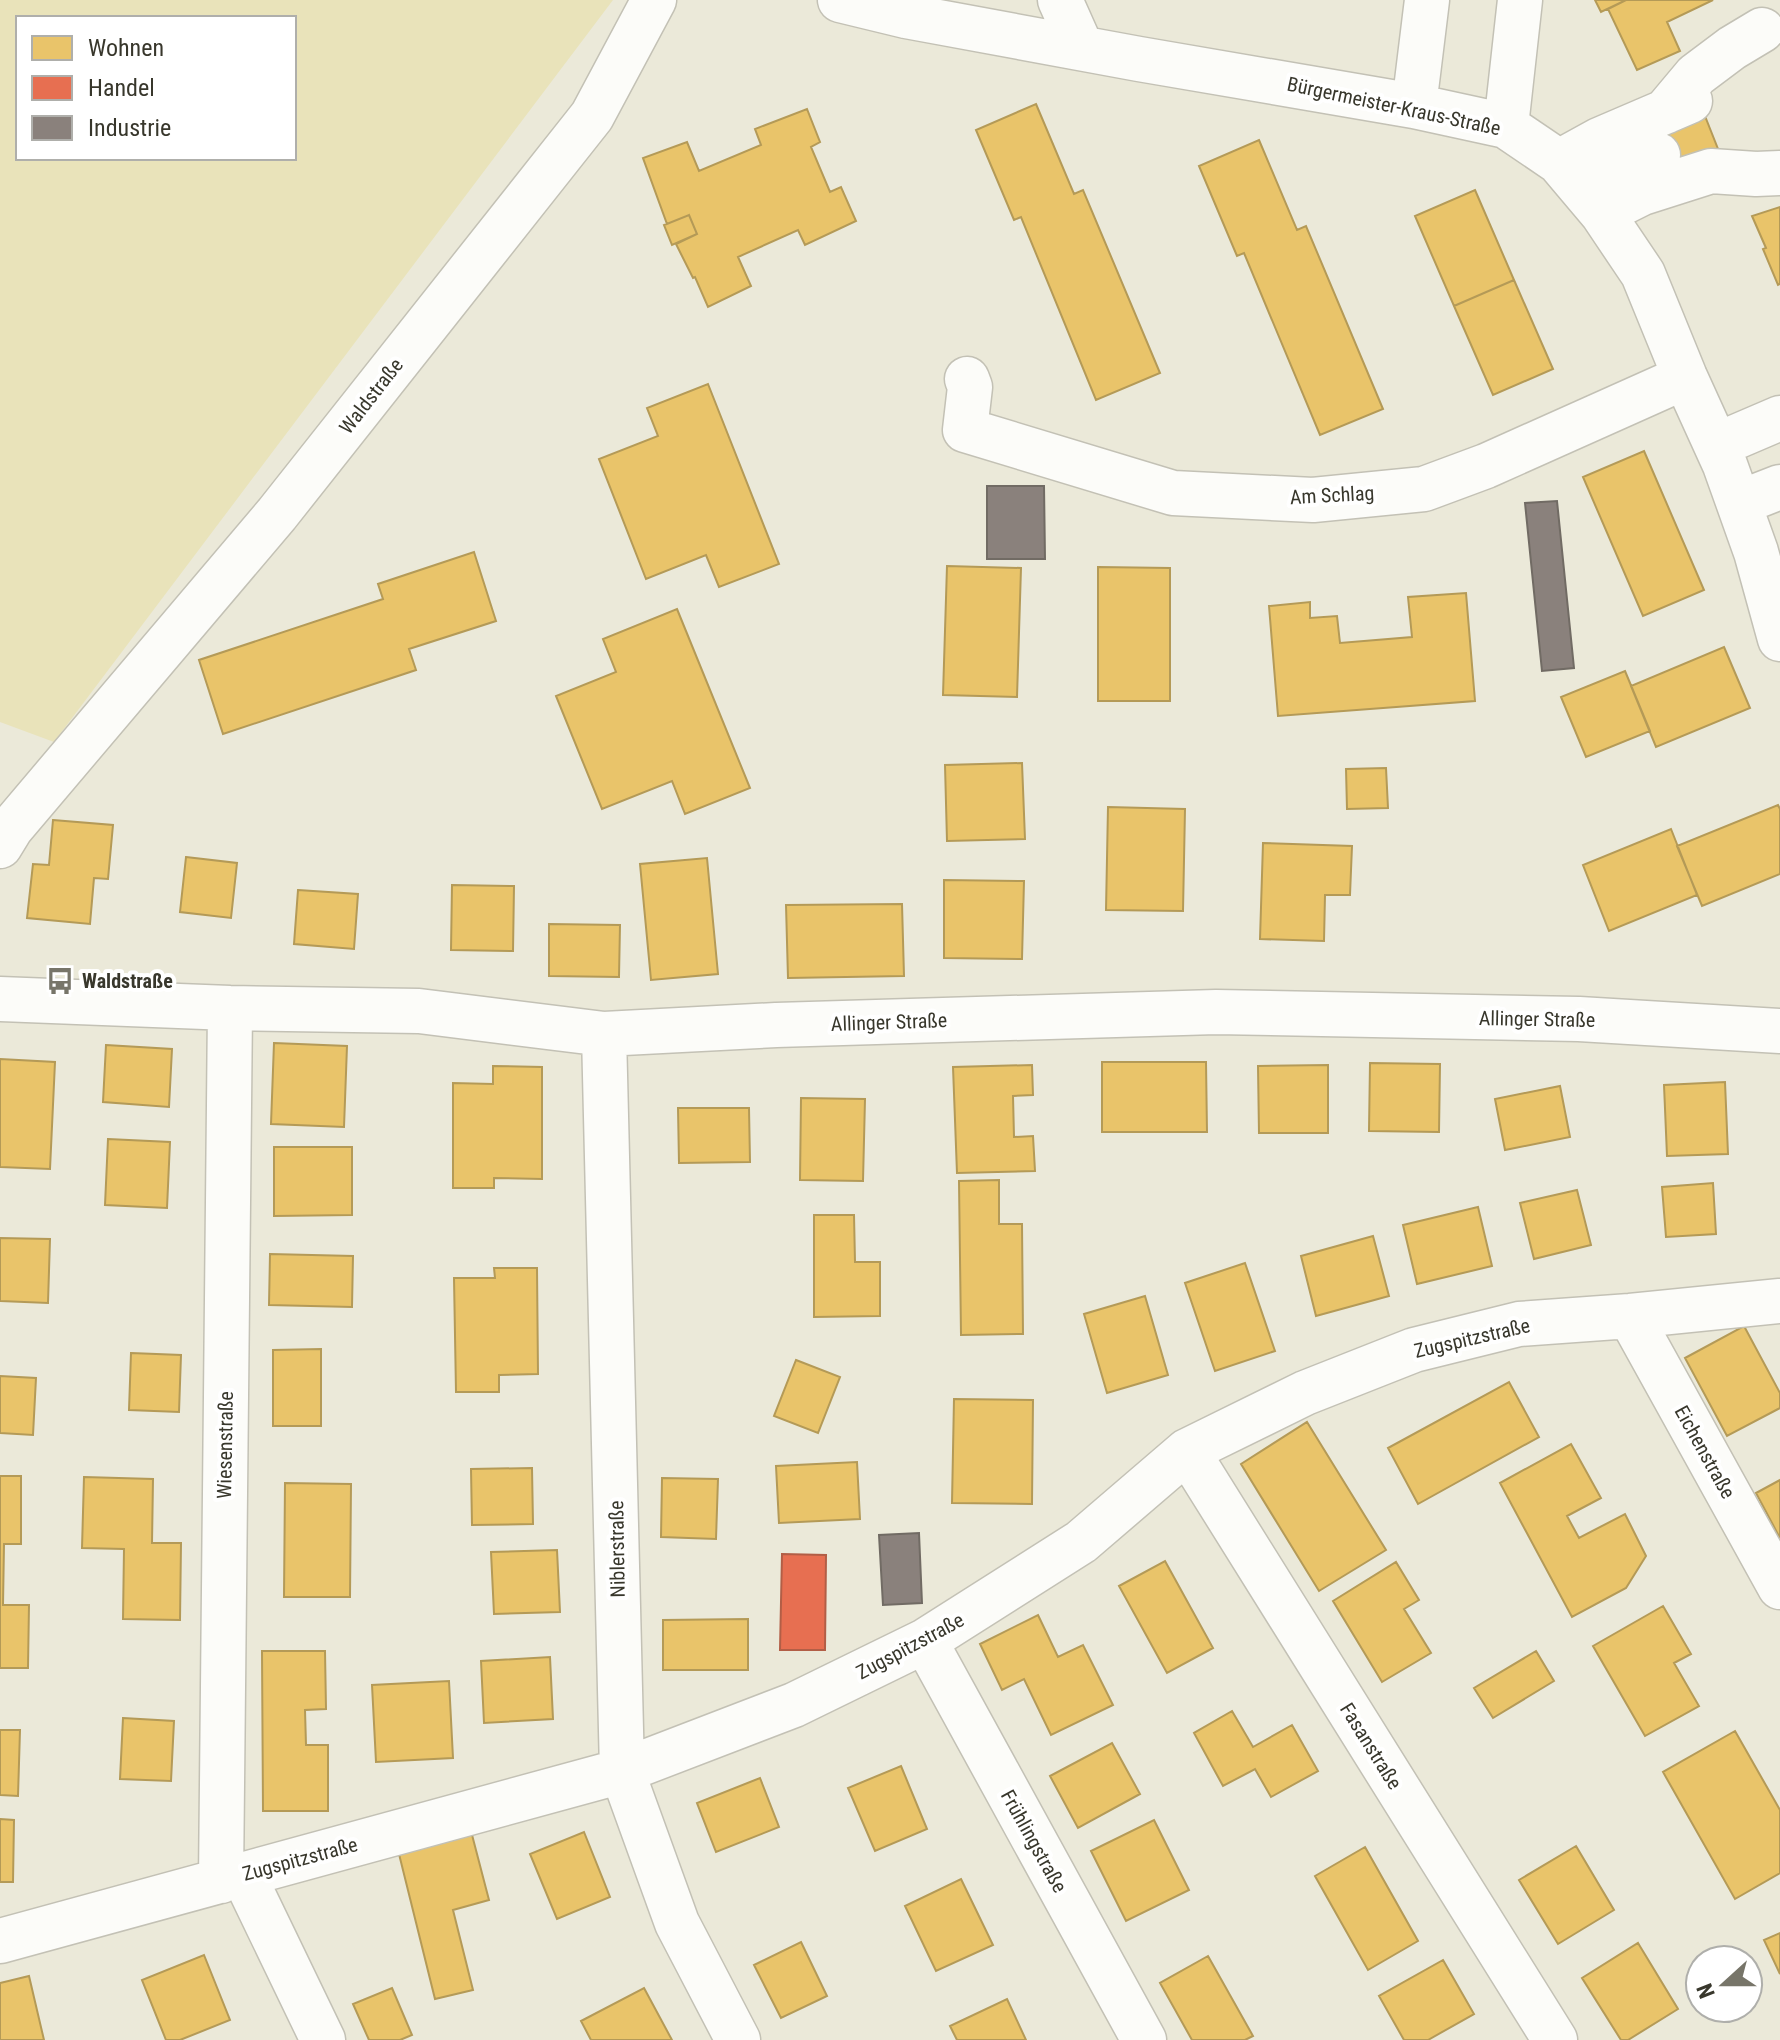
<svg xmlns="http://www.w3.org/2000/svg" width="1780" height="2040" font-family="'Roboto Condensed',sans-serif">
<style>
.green{fill:#e9e3ba;fill-rule:evenodd}
.homes{fill:#e9c46a;stroke:#b49a57;stroke-width:2}
.shops{fill:#e76f51;stroke:#b25e46;stroke-width:2}
.industry{fill:#8a817c;stroke:#716b64;stroke-width:2}
.lines{fill:none;stroke-linecap:round;stroke-linejoin:round}
.minor-casing{stroke:#c3c1b5;stroke-width:47}
.minor{stroke:#fcfcf9;stroke-width:44}
.labels{text-anchor:middle;dominant-baseline:central;stroke-width:8;stroke-linejoin:round;paint-order:stroke}
.street-label{font-size:20px;fill:#38372c;stroke:#fff}
.poi-label{font-size:20px;font-weight:bold;fill:#38372c;stroke:#fff;text-anchor:start}
</style>
<rect width="100%" height="100%" fill="#ebe9d9"/>
<path class="green" d="M0,0H613L54,742L0,722ZM18,18H294V158H18Z"/>
<path class="homes" d="M1595,0H1626L1601,12Z
M1626,0H1713L1667,22L1680,51L1637,70L1608,9Z
M1036,104L1074,194L1083,190L1160,373L1096,400L1021,217L1014,220L976,130Z
M807,109L820,142L811,147L830,192L841,187L856,221L805,245L798,230L738,257L751,286L708,307L695,277L693,278L676,244L697,234L689,215L667,224L643,158L687,142L699,171L761,145L755,129Z
M1703,111L1718,149L1665,170L1649,132Z
M1259,140L1297,230L1306,226L1383,409L1320,435L1244,253L1237,256L1199,166Z
M1475,190L1514,280L1454,306L1415,216Z
M1780,207V284L1778,285L1763,249L1766,248L1752,216Z
M689,215L697,234L672,245L664,225Z
M1514,280L1553,369L1493,395L1454,306Z
M708,384L779,564L719,587L706,555L646,579L599,459L658,436L647,408Z
M1644,451L1704,590L1643,616L1583,477Z
M474,552L496,621L409,649L416,670L223,734L199,660L383,599L378,584Z
M947,566L1021,568L1017,697L943,695Z
M1098,567L1170,568V701H1098Z
M1466,593L1475,701L1278,716L1269,606L1310,602V618L1337,616L1340,643L1412,637L1408,597Z
M677,609L750,788L685,814L672,781L602,809L556,696L616,672L603,639Z
M1724,647L1750,708L1656,747L1631,686Z
M1625,671L1650,731L1586,757L1561,697Z
M1022,763L1025,839L947,841L945,765Z
M1386,768L1388,808L1347,809L1346,769Z
M1778,805L1780,809V874L1702,906L1677,846Z
M1108,807L1185,809L1183,911L1106,910Z
M53,820L113,825L108,879L94,878L90,924L27,918L33,864L49,865Z
M1671,829L1697,895L1609,931L1583,865Z
M1263,843L1352,846L1350,895H1325L1324,941L1260,939Z
M186,857L237,863L231,918L180,912Z
M707,858L718,974L651,980L640,864Z
M944,880L1024,881L1022,959L944,958Z
M452,885L514,886L513,951L451,950Z
M298,890L358,894L354,949L294,944Z
M902,904L904,976L788,978L786,905Z
M549,924L620,925L619,977L549,976Z
M274,1043L347,1046L344,1127L271,1124Z
M106,1045L172,1049L169,1107L103,1102Z
M0,1059L55,1062L50,1169L0,1167Z
M1102,1062H1206L1207,1132H1102Z
M1370,1063L1440,1064L1439,1132L1369,1131Z
M1032,1065L1033,1095L1013,1096L1014,1137L1033,1136L1035,1171L957,1173L953,1067Z
M1328,1065V1133H1259L1258,1066Z
M493,1066L542,1067V1179L494,1178V1188H453V1083L493,1084Z
M1725,1082L1728,1154L1667,1156L1664,1085Z
M1560,1086L1570,1137L1505,1150L1495,1099Z
M801,1098L865,1099L863,1181L800,1180Z
M678,1108H749L750,1162L679,1163Z
M108,1139L170,1142L167,1208L105,1205Z
M274,1147H352V1215L274,1216Z
M999,1180V1224H1022L1023,1334L961,1335L959,1181Z
M1713,1183L1716,1234L1666,1237L1662,1187Z
M1577,1190L1591,1245L1534,1259L1520,1203Z
M1478,1207L1492,1266L1417,1284L1403,1225Z
M814,1215H854L855,1262H880V1316L814,1317Z
M1373,1236L1389,1296L1316,1316L1301,1256Z
M0,1238L50,1239L48,1303L0,1301Z
M270,1254L353,1256L352,1307L269,1305Z
M1245,1263L1275,1351L1215,1371L1185,1283Z
M494,1268H537L538,1374L499,1375V1392H456L454,1278H495Z
M1145,1296L1168,1375L1107,1393L1084,1314Z
M1744,1326L1780,1393V1408L1727,1436L1685,1358Z
M321,1349V1426H273V1350Z
M131,1353L181,1355L179,1412L129,1410Z
M796,1360L840,1377L818,1433L774,1416Z
M0,1376L36,1378L33,1435L0,1433Z
M1509,1382L1539,1437L1418,1504L1388,1448Z
M954,1399L1033,1400L1032,1504L952,1503Z
M1307,1422L1386,1550L1319,1591L1241,1464Z
M1571,1444L1601,1498L1567,1516L1579,1538L1625,1514L1646,1556L1626,1588L1572,1617L1500,1483Z
M857,1462L860,1519L779,1523L776,1466Z
M532,1468L533,1524L472,1525L471,1469Z
M0,1476H21V1544H4L3,1605H29L28,1668H0Z
M84,1477L153,1479L152,1543H181L180,1620L123,1619L124,1549L82,1548Z
M662,1478L718,1479L716,1539L661,1537Z
M1780,1480V1538L1756,1493Z
M285,1483L351,1484L350,1597H284Z
M557,1550L560,1612L494,1614L491,1552Z
M1165,1561L1213,1648L1167,1673L1119,1586Z
M1396,1562L1419,1600L1404,1609L1431,1653L1382,1682L1333,1601Z
M1663,1606L1691,1654L1674,1663L1699,1706L1645,1736L1593,1646Z
M1038,1615L1058,1657L1083,1645L1113,1705L1051,1735L1024,1679L1002,1690L980,1644Z
M748,1619V1670H663V1620Z
M262,1651H325L326,1709L305,1710L306,1745H328V1811H263Z
M1536,1651L1554,1681L1493,1718L1474,1688Z
M550,1657L553,1719L484,1723L481,1661Z
M449,1681L453,1758L376,1762L372,1685Z
M1232,1711L1253,1747L1292,1725L1318,1771L1271,1797L1255,1769L1223,1786L1194,1733Z
M123,1718L174,1721L171,1781L120,1779Z
M0,1730H20L18,1796L0,1795Z
M1735,1731L1780,1810V1873L1735,1899L1663,1772Z
M1112,1743L1140,1794L1078,1828L1050,1776Z
M901,1766L927,1829L875,1851L848,1788Z
M760,1778L779,1827L716,1852L697,1803Z
M0,1819L14,1820L13,1882H0Z
M1154,1820L1189,1890L1126,1921L1091,1851Z
M471,1831L489,1900L453,1910L473,1990L435,1999L398,1850Z
M584,1832L610,1897L557,1919L530,1854Z
M1576,1846L1614,1910L1558,1944L1519,1880Z
M1365,1847L1418,1941L1368,1970L1315,1876Z
M961,1879L993,1945L936,1971L905,1906Z
M1780,1933V1974L1764,1940Z
M801,1942L827,1996L781,2018L754,1965Z
M1638,1943L1678,2009L1628,2040H1621L1582,1978Z
M204,1955L230,2020L180,2040H166L142,1980Z
M1208,1956L1253,2036L1245,2040H1192L1160,1983Z
M1443,1960L1474,2014L1428,2040H1404L1379,1996Z
M29,1976L44,2040H0V1983Z
M392,1988L412,2035L400,2040H369L353,2004Z
M644,1988L672,2040H591L581,2021Z
M1007,1999L1026,2040H957L950,2026Z"/>
<path class="shops" d="M782,1554L826,1555L825,1650H780Z"/>
<path class="industry" d="M987,486H1044L1045,559H987Z
M1557,501L1574,668L1542,671L1525,503Z
M919,1533L922,1603L883,1605L879,1535Z"/>
<g class="lines">
<g class="minor-casing">
<path id="minor" d="M840,0L906,16L1139,59L1414,106L1506,126L1559,162L1602,213L1643,274L1685,377L1725,465L1756,552L1780,639
M1060,0L1081,47
M1414,106L1427,0
M1665,112L1696,75L1732,48L1762,30
M1506,126L1520,0
M1559,162L1599,140L1690,101
M1594,182L1658,155
M1602,213L1642,193L1711,171L1756,174L1780,173
M967,379L970,387L965,430L1173,493L1313,500L1424,489L1486,466L1685,377
M1717,445L1780,418
M1739,503L1780,487
M0,846L11,828L277,514L592,116L654,0
M0,999L230,1008L419,1011L604,1034L776,1025L1216,1012L1579,1019L1780,1031
M604,1034L622,1771L677,1923L738,2040
M1630,1316L1780,1587
M1187,1451L1555,2040
M925,1641L1144,2040
M243,1874L323,2040
M221,1881L230,1008
M0,1941L622,1771L794,1705L925,1641L1081,1542L1187,1451L1305,1393L1414,1350L1519,1324L1630,1316L1780,1301"/>
</g>
<use href="#minor" class="minor"/>
</g>
<defs>
<g id="bus-bare" transform="scale(2.16)"><path d="M-5-6H5V4H4V6H2V4H-2V6H-4V4H-5ZM-3.5-4V0h7V-4ZM-3.5 1.2v1.5H-2V1.2ZM2 1.2v1.5H3.5V1.2Z" fill="#777569" stroke="#fff" stroke-width="2.5" paint-order="stroke"/></g>
</defs>
<g fill-rule="evenodd">
<use href="#bus-bare" x="60" y="981"/>
</g>
<g class="labels">
<g class="street-label">
<text transform="translate(1394 106) rotate(12)">Bürgermeister-Kraus-Straße</text>
<text transform="translate(371 396) rotate(-52)">Waldstraße</text>
<text transform="translate(1332 495) rotate(-3)">Am Schlag</text>
<text transform="translate(1537 1019) rotate(1)">Allinger Straße</text>
<text transform="translate(889 1022) rotate(-2)">Allinger Straße</text>
<text transform="translate(1472 1338) rotate(-13)">Zugspitzstraße</text>
<text transform="translate(225 1445) rotate(-89)">Wiesenstraße</text>
<text transform="translate(1705 1452) rotate(61)">Eichenstraße</text>
<text transform="translate(617 1549) rotate(-91)">Niblerstraße</text>
<text transform="translate(910 1646) rotate(-28)">Zugspitzstraße</text>
<text transform="translate(1371 1746) rotate(58)">Fasanstraße</text>
<text transform="translate(1034 1841) rotate(61)">Frühlingstraße</text>
<text transform="translate(300 1859) rotate(-15)">Zugspitzstraße</text>
</g>
<g class="poi-label">
<text x="82" y="981">Waldstraße</text>
</g>
</g>
<rect x="16" y="16" width="280" height="144" fill="#ffffff" stroke="#afafab" stroke-width="2"/>
<rect x="32" y="36" width="40" height="24" fill="#e9c46a" stroke="#afafab" stroke-width="2"/>
<text x="88" y="56" font-size="24" fill="#38372c">Wohnen</text>
<rect x="32" y="76" width="40" height="24" fill="#e76f51" stroke="#afafab" stroke-width="2"/>
<text x="88" y="96" font-size="24" fill="#38372c">Handel</text>
<rect x="32" y="116" width="40" height="24" fill="#8a817c" stroke="#afafab" stroke-width="2"/>
<text x="88" y="136" font-size="24" fill="#38372c">Industrie</text>
<g transform="translate(1724 1984) rotate(249)"><circle r="38" fill="#ffffff" stroke="#afafab" stroke-width="2"/>
<path d="M0-6L14 30L0 20L-14 30Z" fill="#777569"/>
<text y="-12" font-size="22" font-weight="bold" text-anchor="middle" fill="#38372c">N</text>
</g>
</svg>
